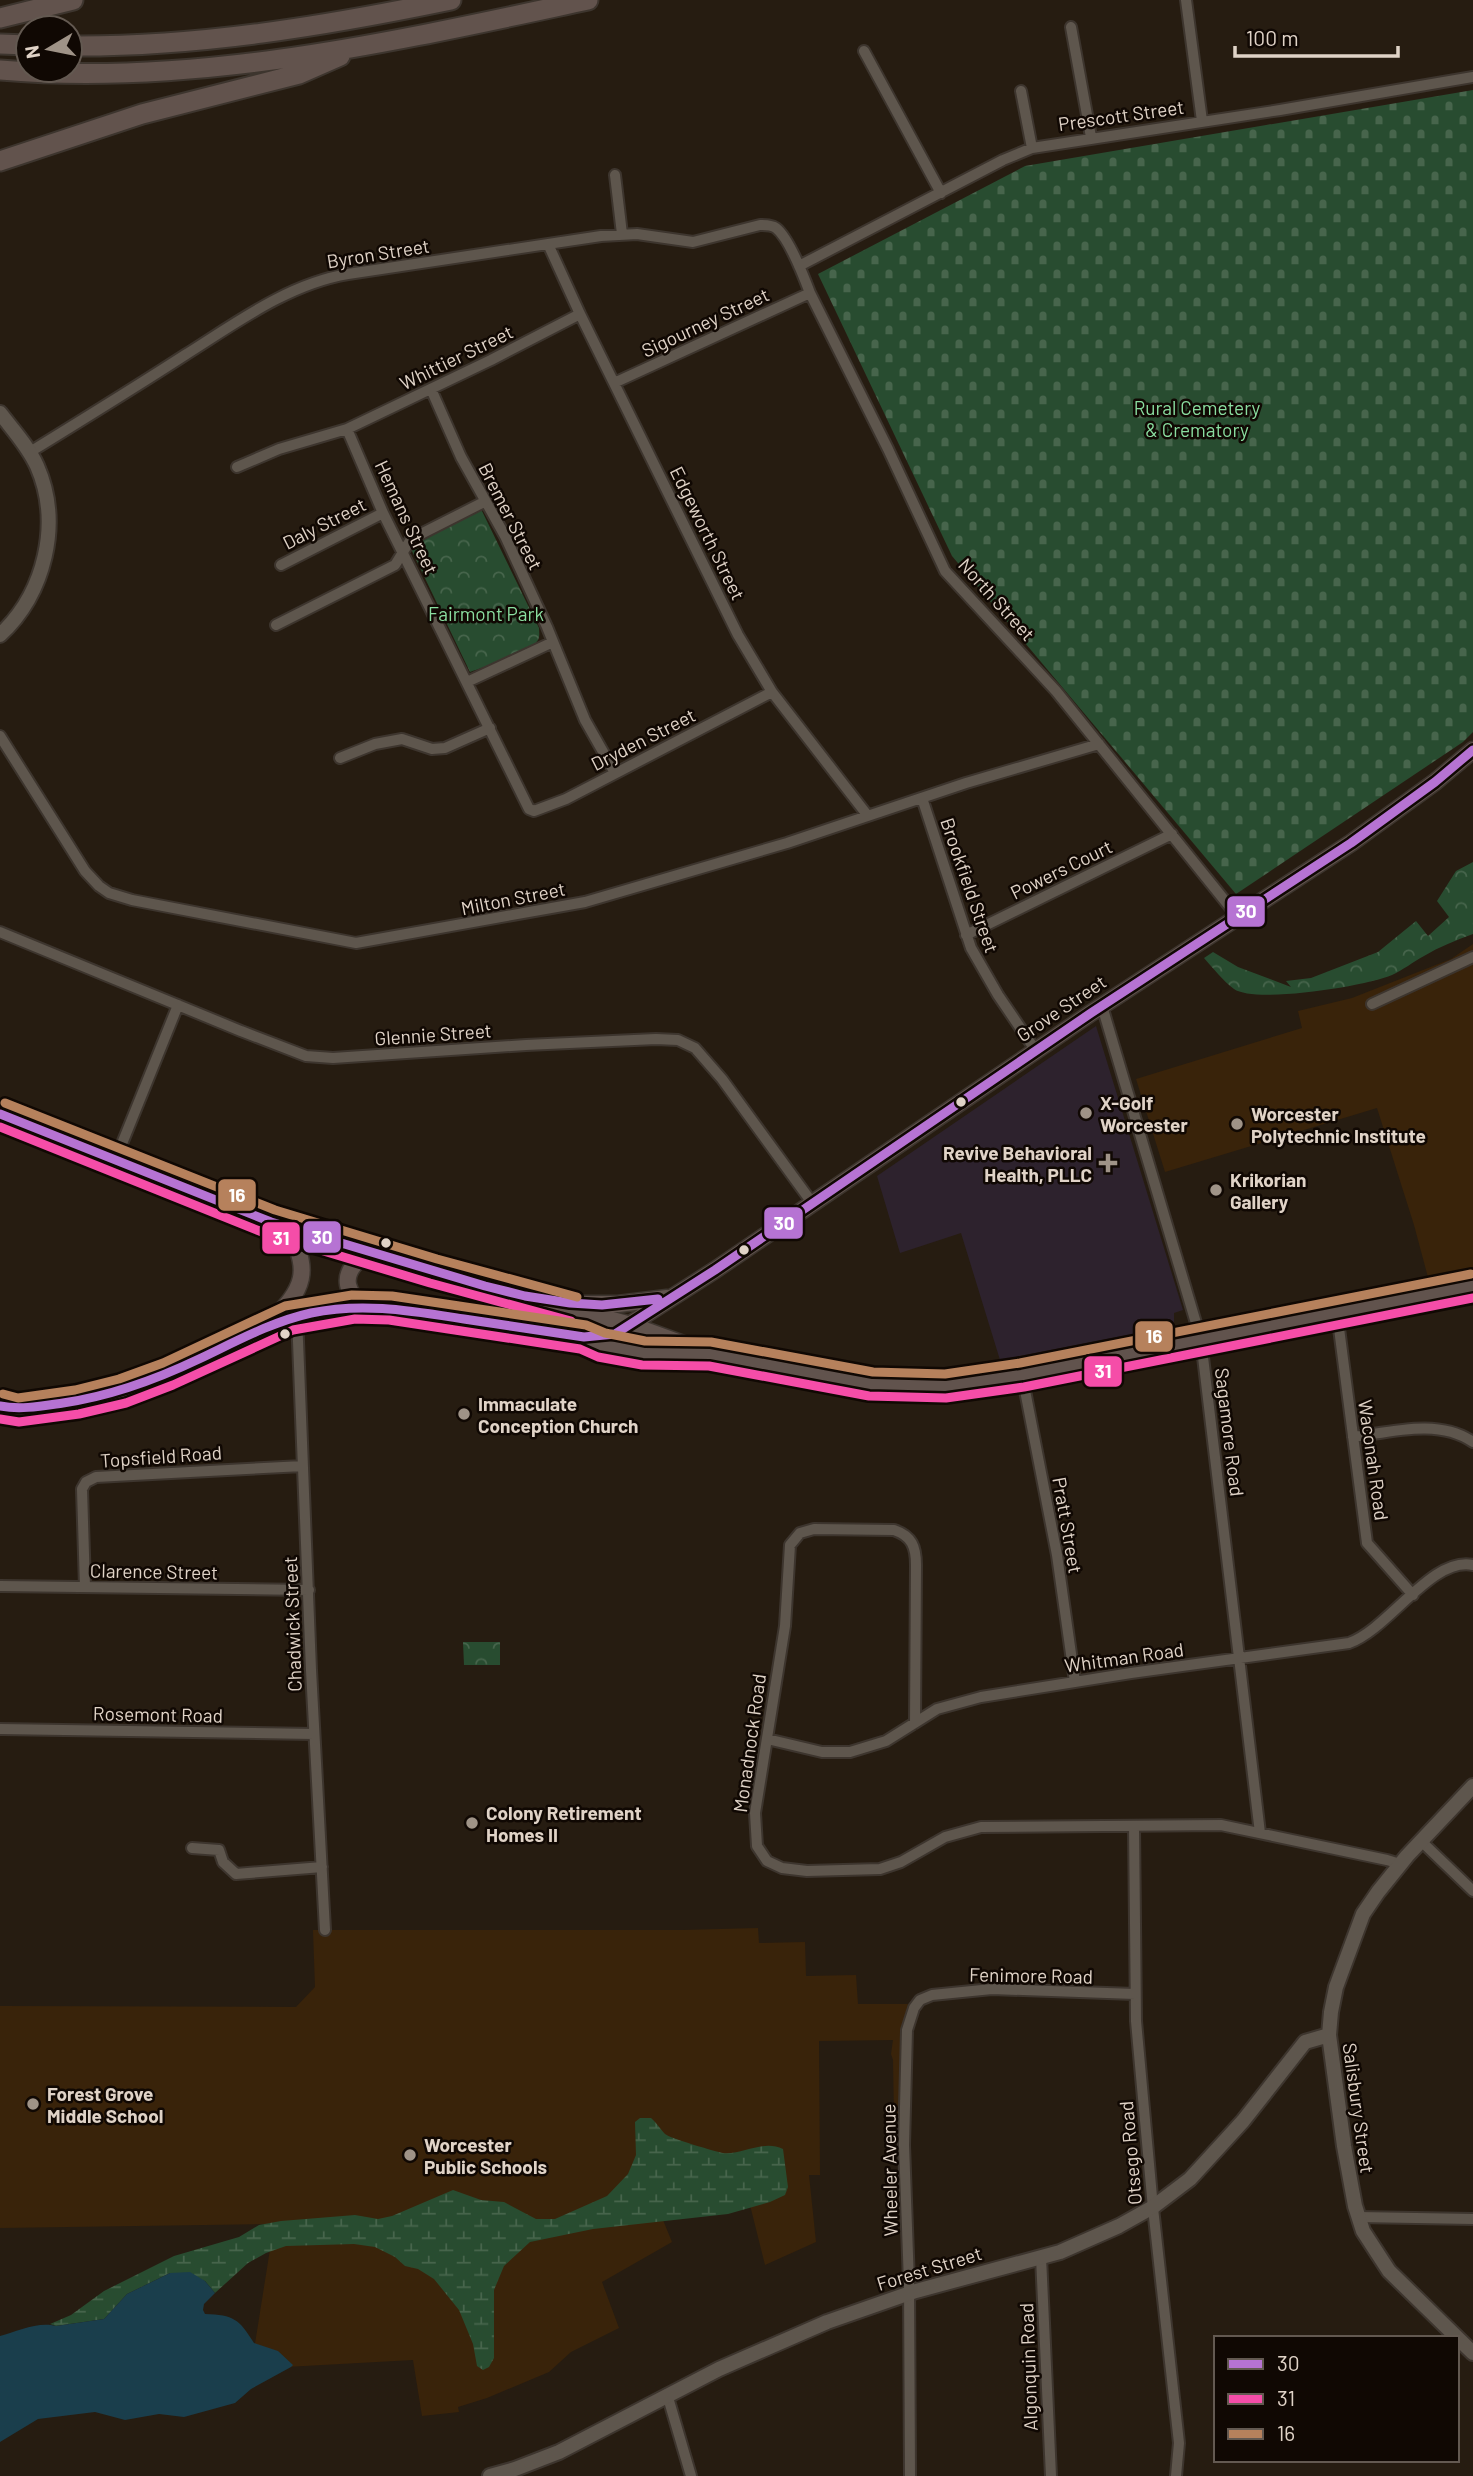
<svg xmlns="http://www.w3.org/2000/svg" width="1473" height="2476" font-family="Barlow,sans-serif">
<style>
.commercial{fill:#2d222d}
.built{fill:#39230a}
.wetland{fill:url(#wetland-marsh)}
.cemetery{fill:url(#cemetery-stones)}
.park{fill:url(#park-crowns)}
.water{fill:#1a3e4c}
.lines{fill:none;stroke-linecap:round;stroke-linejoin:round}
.street-casing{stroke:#3d352e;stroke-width:14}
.secondary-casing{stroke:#3d352e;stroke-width:18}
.primary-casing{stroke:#3d352e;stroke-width:19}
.highway-casing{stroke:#3d352e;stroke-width:23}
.street{stroke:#5e564d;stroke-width:10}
.secondary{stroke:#5e564d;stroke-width:14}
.primary{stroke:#61534d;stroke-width:16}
.highway{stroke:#62534d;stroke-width:19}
.bus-1-casing{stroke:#100803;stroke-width:14}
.bus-2-casing{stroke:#100803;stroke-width:14}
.bus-3-casing{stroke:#100803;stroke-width:14}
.bus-1{stroke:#b673d3;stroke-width:9}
.bus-2{stroke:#f54da8;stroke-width:9}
.bus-3{stroke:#b6815c;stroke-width:9}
.bus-dot{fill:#e0d3c7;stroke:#100803;stroke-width:2.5}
.poi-dot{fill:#9f9387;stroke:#100803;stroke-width:2.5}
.labels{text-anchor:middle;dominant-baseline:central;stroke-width:5;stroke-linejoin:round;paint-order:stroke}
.street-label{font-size:19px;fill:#e0d3c7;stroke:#100803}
.park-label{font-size:19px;fill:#8adea0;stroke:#100803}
.poi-label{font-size:19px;font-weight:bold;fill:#e0d3c7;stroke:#100803;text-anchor:start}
.line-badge{stroke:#100803;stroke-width:2.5}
.badge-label{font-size:19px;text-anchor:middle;font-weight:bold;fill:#fff}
</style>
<defs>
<pattern id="wetland-marsh" width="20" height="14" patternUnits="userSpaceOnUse" patternTransform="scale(1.75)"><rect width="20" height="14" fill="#284c30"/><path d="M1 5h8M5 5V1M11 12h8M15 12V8" fill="none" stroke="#47654c"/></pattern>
<pattern id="cemetery-stones" width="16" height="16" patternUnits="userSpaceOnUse" patternTransform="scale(1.75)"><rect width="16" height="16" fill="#284c30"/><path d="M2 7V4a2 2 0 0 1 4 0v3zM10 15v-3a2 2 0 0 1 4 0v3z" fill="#47654c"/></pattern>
<pattern id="park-crowns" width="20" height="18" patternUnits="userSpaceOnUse" patternTransform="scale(1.75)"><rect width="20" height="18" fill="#284c30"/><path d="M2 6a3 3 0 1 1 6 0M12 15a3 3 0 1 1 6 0" fill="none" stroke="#47654c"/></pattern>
</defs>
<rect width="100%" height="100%" fill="#261c11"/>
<path class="commercial" d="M1096,1026L1183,1310L1174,1313V1326L1000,1360L961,1233L900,1253L877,1176Z"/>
<path class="built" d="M1473,944V1272L1429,1281L1414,1225L1377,1108L1165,1172L1136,1079L1302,1028L1298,1011L1352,998L1451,959Z
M758,1928L759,1943L805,1942L806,1976L856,1975L858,2004H908L905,2016L906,2116H894L893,2060L891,2054L893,2040L819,2041L820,2175H809L816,2242L765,2265L748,2197L663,2220L672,2242L602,2282L619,2328L571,2352L549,2372L487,2398L458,2407L459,2412L422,2416L413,2360L251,2369L274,2224L0,2228V2006L296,2007L315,1987L313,1930H682Z"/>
<path class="wetland" d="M640,2118H651C657,2123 660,2129 665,2134C669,2138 717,2152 723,2153C743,2155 763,2139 783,2149L788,2187L785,2195L770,2202L728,2214L593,2229L530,2242L504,2266L494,2290V2358L489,2367L483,2370L477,2366L473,2344L459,2310L434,2279L418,2269L405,2266L395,2257L375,2247L354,2244L286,2246L266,2253L248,2263L215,2293L205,2281L170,2273L127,2294L104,2319L56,2326L50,2324L71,2315L104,2291L174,2256L239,2237L259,2225L281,2221L355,2215L378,2219L392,2216L453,2190L481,2200L504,2202L536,2219H555L607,2196L628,2174L636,2155L635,2122Z"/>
<path class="cemetery" d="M1473,90V732L1463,742L1236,894L952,556L818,274L1025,166Z"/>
<path class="park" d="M481,509L539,628C539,632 540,636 538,640C531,653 484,667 470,672L410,547Z
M1473,862V934C1456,940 1439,947 1424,956C1413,962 1403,970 1392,975C1367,986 1255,1004 1234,989C1223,981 1213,968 1204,958L1213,952L1238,967L1291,987L1286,981L1311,978L1378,952L1416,921L1428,936L1449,917L1437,901L1456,871Z
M463,1642H500V1665H464Z"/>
<path class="water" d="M190,2272L205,2281L215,2293L204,2304L203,2310L205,2314C234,2315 239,2319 254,2343L278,2351L293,2365L291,2367L251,2389L235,2403L184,2417L159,2414L125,2420L95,2412L38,2419L0,2442V2336C17,2331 39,2321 56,2326L104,2319L127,2294L170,2273Z"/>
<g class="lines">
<g class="street-casing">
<path id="street" d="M1186,0L1202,121
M1071,27L1091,137
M864,51L941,193
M1021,91L1032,148
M615,175L622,234
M548,244L580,314L738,635L772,692L868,816
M799,266L1003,160L1032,148L1280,110L1473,77
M614,383L810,293
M431,389L461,457L505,536L547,627L585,720L615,773
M347,429L383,513L529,809L534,811L566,799L772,692
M30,452C82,420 134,388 185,355C236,323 288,284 348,274L601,236L637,234L693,242L760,225C766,225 772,225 776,228C789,238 804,277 810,293L888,449L945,571L1056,691L1238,917
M237,467L279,449L347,429L491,360L580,314
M281,565L383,513
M276,625L395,565L411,539L484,502
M467,682L553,642
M0,736L85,871L99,886L109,893L132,900L356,943L585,902L787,843L966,783L1099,744
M340,758L375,744L402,739L432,749L445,748L490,728
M922,798L971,948L998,995L1036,1051
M0,932L241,1031L306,1056L333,1058L526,1045L656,1039L678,1040L695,1048L722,1079L813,1204
M966,935L1172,834
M1372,1004L1473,957
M1102,1006L1196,1323L1203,1357L1260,1833
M115,1161L178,1005
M1337,1313L1367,1543L1413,1595
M297,1316L311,1670L325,1930
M1022,1375L1057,1555L1075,1682
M1353,1437C1391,1432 1439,1418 1473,1442
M0,1586L309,1590
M85,1587L82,1489L86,1482L96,1477L303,1466
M915,1723L916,1565C916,1547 912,1536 894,1530L814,1529L800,1533L790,1545L785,1626L755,1813L757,1846L767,1861L782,1868L807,1871L880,1869L901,1862L945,1837L981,1827L1221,1825L1387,1860L1400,1864
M0,1729L314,1734
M767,1739L822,1752H850L886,1741L937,1709L981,1697L1131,1673L1349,1643C1389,1629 1432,1556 1473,1565
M1134,1826L1136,2021L1153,2208L1179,2443L1176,2476
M1421,1841L1473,1891
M192,1848L219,1850L223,1862L236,1874L322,1867
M1358,2217L1473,2219
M1041,2257L1051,2476
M667,2394L691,2476
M910,2476L909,2283L904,2145L907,2030L914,2008L920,2000L932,1995L992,1989L1135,1994"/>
</g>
<g class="secondary-casing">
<path id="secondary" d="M0,413C13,430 28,446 37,466C62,523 45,593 0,635
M1473,1786L1407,1856L1378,1892L1363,1914L1336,1987L1331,2012L1329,2035L1344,2146L1355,2206L1363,2231L1389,2271L1473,2353
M490,2476L515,2469L559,2452L719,2369L827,2322L916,2291L1060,2252L1119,2226L1153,2207L1190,2179L1243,2121L1305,2042L1329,2035"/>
</g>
<g class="primary-casing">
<path id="primary" d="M0,1114L271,1222L485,1286L631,1325L697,1349
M578,1304H618L667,1298
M366,1307C346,1294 340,1276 360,1259L378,1255
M269,1323C304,1291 313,1269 286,1227
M592,1341L644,1353L710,1354L871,1384L899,1386H946L1022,1375L1473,1286
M0,1406C22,1411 42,1406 64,1403C119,1396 166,1375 216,1351C241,1339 267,1325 295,1317C329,1307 366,1305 401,1309L584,1337H601L615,1334L715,1270L1091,1013L1351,843L1435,782L1473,750"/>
</g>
<g class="highway-casing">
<path id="highway" d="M0,18L73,0
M0,44L28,45
M70,46C199,47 325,26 451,0
M0,70C198,87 396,41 588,0
M0,161L142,114L299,74L340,56"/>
</g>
<use href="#street" class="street"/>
<use href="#secondary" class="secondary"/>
<use href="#primary" class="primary"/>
<use href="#highway" class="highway"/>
<g class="bus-1-casing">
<path id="bus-1" d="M0,1114L271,1222L485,1286L525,1296L570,1303L602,1305L658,1299
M0,1406C21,1410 42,1406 63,1403C111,1396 155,1380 199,1359C235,1342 271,1322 311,1313C363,1302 412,1311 464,1319C504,1325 544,1331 584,1337L615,1334L715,1270L1091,1013L1351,843L1435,782L1473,750"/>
</g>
<g class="bus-2-casing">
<path id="bus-2" d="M0,1127L267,1234L430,1283L571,1321
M0,1419L19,1422L79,1414L126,1403L173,1385L293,1330L355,1319L389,1320L580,1349L598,1357L642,1365L709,1366L869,1396L946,1398L1024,1387L1473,1298"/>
</g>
<g class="bus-3-casing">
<path id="bus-3" d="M5,1103L275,1210L437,1259L577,1297
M3,1394L18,1398L75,1390L119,1379L163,1363L285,1306L352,1295L392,1296L586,1325L605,1333L645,1341L711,1342L873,1372L945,1374L1020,1363L1471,1274"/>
</g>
<use href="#bus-1" class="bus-1"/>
<use href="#bus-2" class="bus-2"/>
<use href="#bus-3" class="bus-3"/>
</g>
<g class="bus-dot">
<circle cx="961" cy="1102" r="6"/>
<circle cx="386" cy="1243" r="6"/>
<circle cx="744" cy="1250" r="6"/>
<circle cx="285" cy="1334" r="6"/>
</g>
<g class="poi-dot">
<circle cx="1086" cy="1113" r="7"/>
<circle cx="1237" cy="1124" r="7"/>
<path d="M1104.5 1152.5h7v7h7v7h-7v7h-7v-7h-7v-7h7z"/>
<circle cx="1216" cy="1190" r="7"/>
<circle cx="464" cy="1414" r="7"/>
<circle cx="472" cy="1823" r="7"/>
<circle cx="33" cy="2104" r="7"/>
<circle cx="410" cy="2155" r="7"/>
</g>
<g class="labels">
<g class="street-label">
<text transform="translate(1121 115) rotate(-8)">Prescott Street</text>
<text transform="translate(378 253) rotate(-9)">Byron Street</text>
<text transform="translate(705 322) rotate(-25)">Sigourney Street</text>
<text transform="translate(456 357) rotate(-26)">Whittier Street</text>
<text transform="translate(511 516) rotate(63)">Bremer Street</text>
<text transform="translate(407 517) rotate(65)">Hemans Street</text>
<text transform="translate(324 523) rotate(-27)">Daly Street</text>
<text transform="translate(708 533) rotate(64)">Edgeworth Street</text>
<text transform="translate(997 599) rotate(48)">North Street</text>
<text transform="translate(643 739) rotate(-27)">Dryden Street</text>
<text transform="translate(1061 869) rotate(-26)">Powers Court</text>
<text transform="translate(970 885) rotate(71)">Brookfield Street</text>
<text transform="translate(513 898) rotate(-11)">Milton Street</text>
<text transform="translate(1061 1008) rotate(-34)">Grove Street</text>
<text transform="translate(433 1034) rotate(-4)">Glennie Street</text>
<text transform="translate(1230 1432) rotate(83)">Sagamore Road</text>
<text transform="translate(161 1456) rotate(-4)">Topsfield Road</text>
<text transform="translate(1374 1460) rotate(82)">Waconah Road</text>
<text transform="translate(1068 1525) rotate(80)">Pratt Street</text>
<text transform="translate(154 1571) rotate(1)">Clarence Street</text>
<text transform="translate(292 1624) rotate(-92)">Chadwick Street</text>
<text transform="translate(1124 1657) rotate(-8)">Whitman Road</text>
<text transform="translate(158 1714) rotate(1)">Rosemont Road</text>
<text transform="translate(749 1743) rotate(-82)">Monadnock Road</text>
<text transform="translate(1031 1975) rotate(1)">Fenimore Road</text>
<text transform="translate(1359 2108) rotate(82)">Salisbury Street</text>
<text transform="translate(1130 2153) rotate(-95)">Otsego Road</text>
<text transform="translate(889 2170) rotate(-91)">Wheeler Avenue</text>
<text transform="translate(929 2268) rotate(-17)">Forest Street</text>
<text transform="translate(1028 2367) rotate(-92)">Algonquin Road</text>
</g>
<g class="park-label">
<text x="1197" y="407">Rural Cemetery<tspan x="1197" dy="22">&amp; Crematory</tspan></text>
<text x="486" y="613">Fairmont Park</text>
</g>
<g class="poi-label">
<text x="1100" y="1102">X-Golf<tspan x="1100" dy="22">Worcester</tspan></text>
<text x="1251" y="1113">Worcester<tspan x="1251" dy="22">Polytechnic Institute</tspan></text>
<text x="1092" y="1152" text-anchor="end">Revive Behavioral<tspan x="1092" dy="22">Health, PLLC</tspan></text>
<text x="1230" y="1179">Krikorian<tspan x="1230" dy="22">Gallery</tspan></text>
<text x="478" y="1403">Immaculate<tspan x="478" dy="22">Conception Church</tspan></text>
<text x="486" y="1812">Colony Retirement<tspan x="486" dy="22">Homes II</tspan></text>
<text x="47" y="2093">Forest Grove<tspan x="47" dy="22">Middle School</tspan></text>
<text x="424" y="2144">Worcester<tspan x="424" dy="22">Public Schools</tspan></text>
</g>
</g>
<g class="line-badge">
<rect x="1226" y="895" width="40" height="33" rx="7" fill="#b673d3"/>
<rect x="217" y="1178" width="40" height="34" rx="7" fill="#b6815c"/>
<rect x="763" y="1206" width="41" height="34" rx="7" fill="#b673d3"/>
<rect x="302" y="1220" width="40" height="34" rx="7" fill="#b673d3"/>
<rect x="261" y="1221" width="40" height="34" rx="7" fill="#f54da8"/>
<rect x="1134" y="1320" width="40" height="33" rx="7" fill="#b6815c"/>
<rect x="1083" y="1355" width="40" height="33" rx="7" fill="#f54da8"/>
</g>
<g class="badge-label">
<text x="1246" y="918">30</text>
<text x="237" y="1202">16</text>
<text x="784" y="1230">30</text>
<text x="322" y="1244">30</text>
<text x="281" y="1245">31</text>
<text x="1154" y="1343">16</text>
<text x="1103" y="1378">31</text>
</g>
<rect x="1214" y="2336" width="245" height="126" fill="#100803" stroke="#635951" stroke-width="2"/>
<rect x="1228" y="2359" width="35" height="10" fill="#b673d3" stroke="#635951" stroke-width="2"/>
<text x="1277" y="2371" font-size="21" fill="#e0d3c7">30</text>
<rect x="1228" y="2394" width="35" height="10" fill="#f54da8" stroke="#635951" stroke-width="2"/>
<text x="1277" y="2406" font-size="21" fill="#e0d3c7">31</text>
<rect x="1228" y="2429" width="35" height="10" fill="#b6815c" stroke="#635951" stroke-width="2"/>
<text x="1277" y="2441" font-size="21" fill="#e0d3c7">16</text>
<g transform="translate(49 49) rotate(260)"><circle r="33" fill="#100803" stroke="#635951" stroke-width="2"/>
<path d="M0-5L12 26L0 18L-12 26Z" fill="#9f9387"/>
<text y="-10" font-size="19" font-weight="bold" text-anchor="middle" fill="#e0d3c7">N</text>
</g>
<path d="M1235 46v10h163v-10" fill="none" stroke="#e0d3c7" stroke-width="3.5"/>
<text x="1246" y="46" font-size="21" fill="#e0d3c7" stroke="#100803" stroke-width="5" paint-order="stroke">100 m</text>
</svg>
